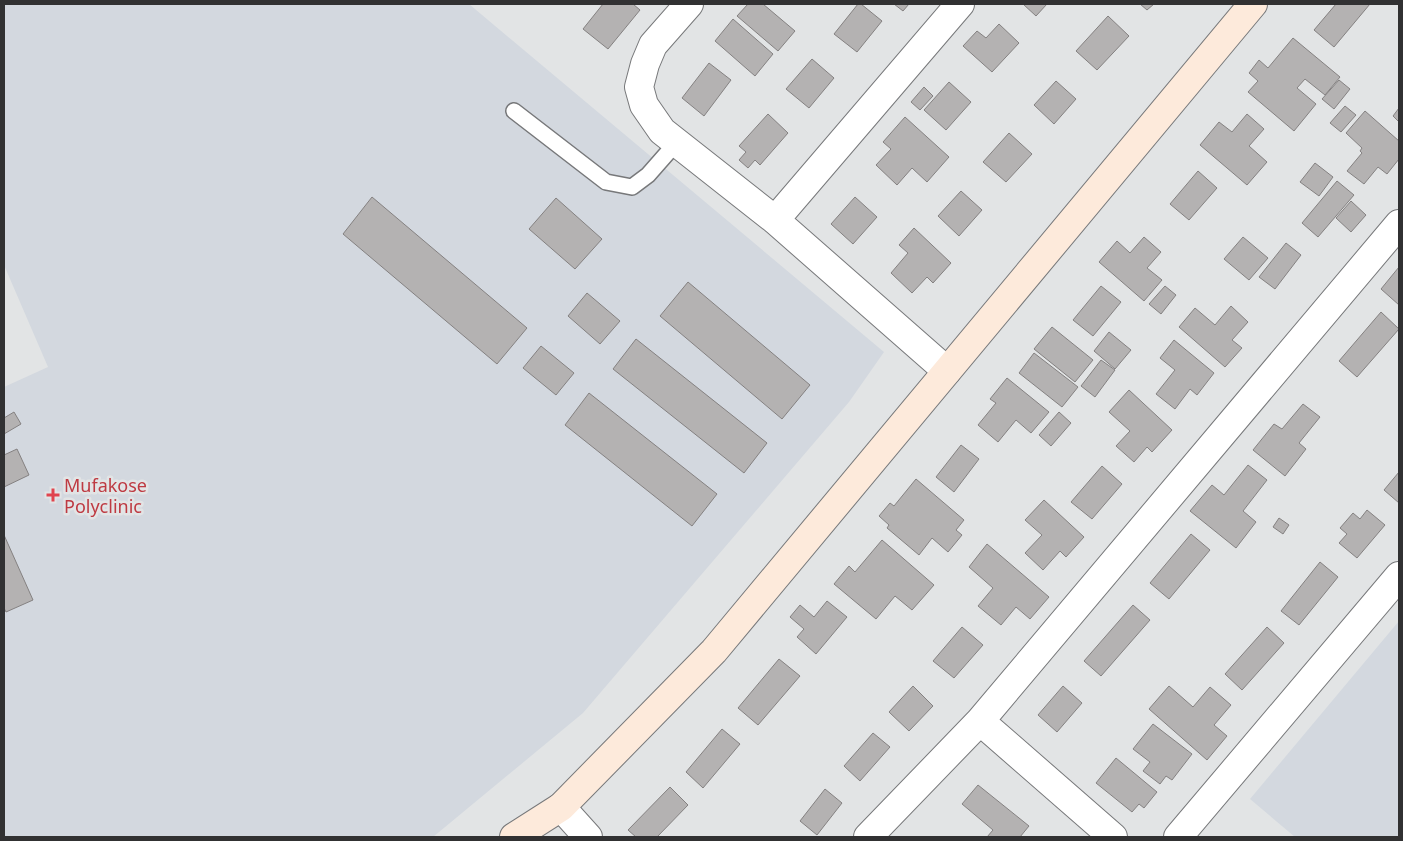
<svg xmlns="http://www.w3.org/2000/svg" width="1403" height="841" font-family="'Noto Sans',sans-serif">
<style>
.built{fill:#d3d8df}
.building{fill:#b4b2b2;stroke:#848181}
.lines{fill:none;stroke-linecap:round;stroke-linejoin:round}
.lane-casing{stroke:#77787a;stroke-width:18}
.street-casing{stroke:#77787a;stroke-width:30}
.secondary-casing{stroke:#77787a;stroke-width:30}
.lane{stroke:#fff;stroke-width:15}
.street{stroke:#fff;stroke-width:28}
.secondary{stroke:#fdeadb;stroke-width:28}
.health-dot{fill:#e0444e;stroke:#e2e4e5;stroke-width:2}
.labels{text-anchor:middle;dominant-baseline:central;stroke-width:5;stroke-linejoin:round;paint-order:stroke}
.health-label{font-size:18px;fill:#be3a42;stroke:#e2e4e5;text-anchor:start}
</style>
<rect width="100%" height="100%" fill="#e2e4e5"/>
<path class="built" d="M4,4H469L884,352L849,402L583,713L433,837H4V387L48,367L4,265Z
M1399,621V837H1295L1250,799Z"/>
<path class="building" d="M603,4H633L640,10L608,49L583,29Z
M748,4H763L795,31L778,51L737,16Z
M858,4H861L882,21L857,52L834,34Z
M894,4H909L903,11Z
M1023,4H1047L1036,16Z
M1140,4H1154L1147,10Z
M1336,4H1370L1334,47L1314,30Z
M1108,16L1129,36L1097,70L1076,51Z
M733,19L773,54L755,76L715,41Z
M999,24L1019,43L992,72L963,46L977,31L986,38Z
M1293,38L1340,77L1325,95L1305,79L1297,88L1316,104L1294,131L1248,92L1258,81L1249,73L1259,60L1268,68Z
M812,59L834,78L809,108L786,89Z
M709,63L731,80L704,116L682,98Z
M1339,80L1350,89L1334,109L1322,99Z
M1056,81L1076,99L1054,124L1034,105Z
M949,82L971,102L946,130L924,110Z
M924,87L933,96L920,110L911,102Z
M1345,106L1356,115L1341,132L1330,123Z
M1399,108V122L1393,116Z
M1365,111L1399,141V159L1387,174L1378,167L1364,184L1347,171L1362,153L1360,151L1362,148L1346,133Z
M768,114L788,133L760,165L755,160L748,168L739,160L746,152L739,146Z
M1247,114L1264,129L1249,146L1267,162L1247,185L1200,145L1219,122L1232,132Z
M905,117L949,157L927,182L912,168L897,185L876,165L891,149L883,142Z
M1009,133L1032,154L1006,182L983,162Z
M1315,163L1333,177L1319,196L1300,182Z
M1198,171L1217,188L1189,220L1170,204Z
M1337,181L1354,195L1318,237L1302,223Z
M961,191L982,210L959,236L938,216Z
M372,197L527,328L497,364L343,234Z
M855,197L877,217L853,244L831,224Z
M556,198L602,239L575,269L529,229Z
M1351,201L1366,215L1351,232L1336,218Z
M914,228L951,263L933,283L927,277L912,293L891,273L908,253L899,245Z
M1144,237L1161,252L1147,268L1162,280L1144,301L1099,262L1117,241L1130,253Z
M1243,237L1268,258L1249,280L1224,259Z
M1286,243L1301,255L1275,289L1259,277Z
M1399,267V305L1381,289Z
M688,282L810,385L782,419L660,316Z
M1101,286L1121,302L1093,336L1073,320Z
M1165,286L1176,295L1161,314L1149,304Z
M587,293L620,321L600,344L568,316Z
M1231,306L1248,322L1232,340L1242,348L1225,367L1179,327L1195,308L1215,325Z
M1381,312L1399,329L1357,377L1339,361Z
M1052,327L1093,360L1075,382L1034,349Z
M1109,332L1131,350L1115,369L1094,351Z
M636,339L767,443L744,473L613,369Z
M1174,340L1214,373L1197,395L1190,389L1175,409L1156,394L1175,370L1160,358Z
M541,346L574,373L556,395L523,368Z
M1034,353L1078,387L1062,407L1019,373Z
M1101,360L1115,370L1095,397L1081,386Z
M1007,378L1049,412L1031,433L1016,420L998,442L978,425L996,403L990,399Z
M1129,390L1172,430L1152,452L1147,447L1134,462L1116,446L1130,431L1109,412Z
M589,393L717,494L692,526L565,425Z
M1303,404L1320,417L1299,443L1306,449L1285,476L1253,450L1274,424L1282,429Z
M14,412L21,424L4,434V418Z
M1059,412L1071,423L1051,446L1039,435Z
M961,445L979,459L954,492L936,477Z
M17,449L29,475L4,487V455Z
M1248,465L1267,480L1243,511L1256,522L1236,548L1190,511L1212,485L1224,495Z
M1102,466L1122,484L1092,519L1071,502Z
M1399,472V503L1384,490Z
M916,479L964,520L956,530L962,535L948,552L932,538L919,555L887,528L889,525L879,516L890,503L894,506Z
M1044,500L1084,537L1066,557L1060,551L1043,570L1025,553L1042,535L1025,520Z
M1367,510L1385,525L1357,558L1339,543L1347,534L1340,528L1353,513L1360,519Z
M1279,518L1289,525L1283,534L1273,527Z
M1191,534L1210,550L1169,599L1150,583Z
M4,535L33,600L6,612L4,608Z
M882,540L934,585L912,610L895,596L876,619L834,584L849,566L855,572Z
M987,544L1049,597L1030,619L1016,607L1001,625L978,606L993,588L969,567Z
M1320,562L1338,577L1299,625L1281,611Z
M827,601L847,617L816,654L797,637L804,629L790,617L800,605L814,617Z
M1133,605L1150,620L1101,676L1084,661Z
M962,627L983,645L954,678L933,661Z
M1267,627L1284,643L1242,690L1225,674Z
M779,659L800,676L758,725L738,708Z
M913,686L933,706L909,731L889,712Z
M1063,686L1082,703L1057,732L1038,715Z
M1169,686L1193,707L1210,687L1231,705L1214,725L1227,736L1207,760L1149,709Z
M1153,724L1192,754L1172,780L1166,776L1160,784L1143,771L1150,762L1133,749Z
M722,729L740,744L703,788L686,772Z
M873,733L890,747L860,781L844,766Z
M1116,758L1157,792L1144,808L1139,804L1132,812L1096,783Z
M978,785L1029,826L1020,837H987L993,830L962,804Z
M670,787L688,805L657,837H636L628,830Z
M825,789L842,803L817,835L800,821Z"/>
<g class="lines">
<g class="lane-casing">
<path id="lane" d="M514,111L606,182L632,187L648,175L677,142"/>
</g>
<g class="street-casing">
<path id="street" d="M689,4L653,45L645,64L639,87L644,105L662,131L775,220L947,371
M775,220L960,4
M980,721L1113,837
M561,807L588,837
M868,837L980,721L1399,224
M1178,837L1399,576"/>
</g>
<g class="secondary-casing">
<path id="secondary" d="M514,837L561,807L714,651L1253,4"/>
</g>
<use href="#lane" class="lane"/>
<use href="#street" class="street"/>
<use href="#secondary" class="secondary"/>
</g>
<path class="health-dot" d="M50.5 487.5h5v5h5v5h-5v5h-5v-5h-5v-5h5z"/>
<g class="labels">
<g class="health-label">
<text x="64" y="485">Mufakose<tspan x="64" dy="21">Polyclinic</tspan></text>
</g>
</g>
<rect width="1403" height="841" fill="none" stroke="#313132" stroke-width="10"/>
</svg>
